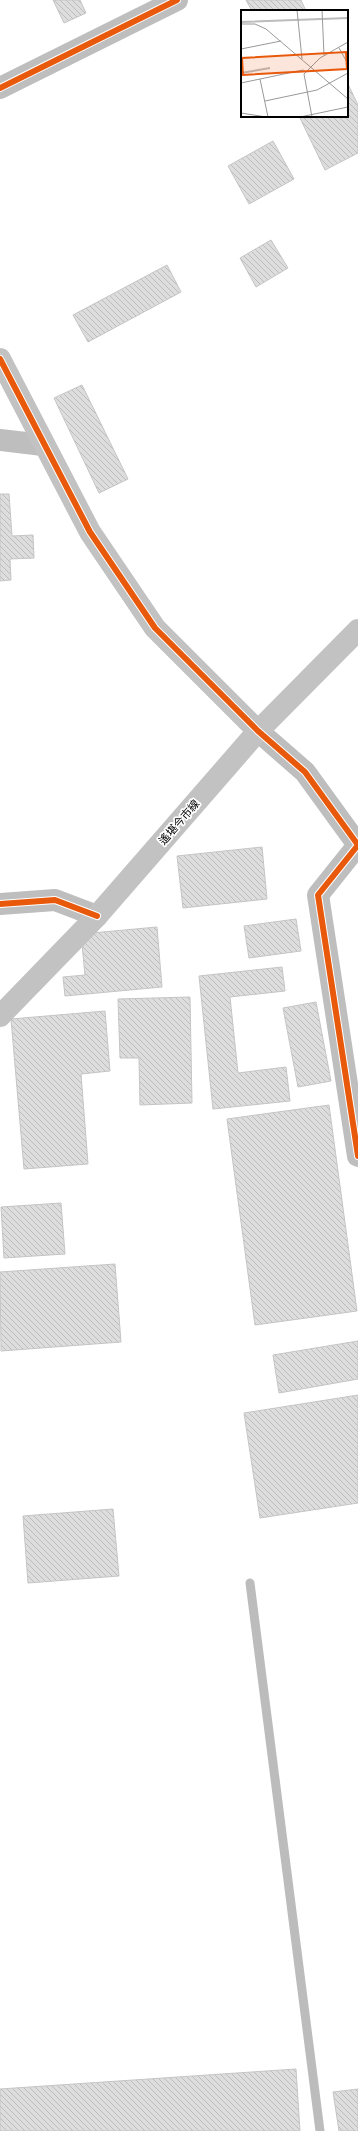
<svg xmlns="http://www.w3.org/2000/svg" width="358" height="2131" font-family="'Titillium Web','Noto Sans JP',sans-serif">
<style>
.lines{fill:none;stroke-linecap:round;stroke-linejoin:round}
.stream{stroke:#bcbcbc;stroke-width:9}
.building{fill:url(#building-back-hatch);stroke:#c5c5c5}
.street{stroke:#bebebe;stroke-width:22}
.secondary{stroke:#c2c2c2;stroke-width:22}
.cycleway-casing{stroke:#fff;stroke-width:8}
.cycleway{stroke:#e8590c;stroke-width:6}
.labels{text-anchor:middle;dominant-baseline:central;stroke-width:3.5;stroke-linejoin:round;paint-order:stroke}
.street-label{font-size:11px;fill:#000;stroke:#fff}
.inset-river{fill:none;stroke:#bcbcbc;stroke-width:2}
.inset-road{fill:none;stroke:#999;stroke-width:1}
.view{fill:#e8590c;fill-opacity:0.15;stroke:#e8590c;stroke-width:2}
.inset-edge{fill:none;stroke:#000;stroke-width:2}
</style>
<defs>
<pattern id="building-back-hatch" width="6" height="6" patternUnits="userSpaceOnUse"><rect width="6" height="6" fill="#ddd"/><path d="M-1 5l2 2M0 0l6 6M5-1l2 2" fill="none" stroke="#bcbcbc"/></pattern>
</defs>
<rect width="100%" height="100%" fill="#fff"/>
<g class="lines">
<path class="stream" d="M250,1583L320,2131"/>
</g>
<path class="building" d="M53,0H80L86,13L64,23Z
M246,0H301L306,11H252Z
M347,82L358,105V153L325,170L299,116H347Z
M273,141L294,179L249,204L228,166Z
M271,240L288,268L256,287L240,258Z
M167,265L181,292L88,342L73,315Z
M82,385L128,479L99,493L54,398Z
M0,494H9L12,536L33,535L34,558L10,559L11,580L0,581Z
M262,847L267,899L183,908L177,856Z
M296,919L301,951L249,958L244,926Z
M157,927L162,987L65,996L63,977L85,975L81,934Z
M282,967L285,991L230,997L238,1073L286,1067L290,1101L213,1109L199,976Z
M190,997L192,1103L140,1105L139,1058H120L118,999Z
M316,1002L331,1081L298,1087L283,1008Z
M105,1011L110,1071L81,1074L88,1164L24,1169L11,1019Z
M329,1105L357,1311L255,1325L227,1119Z
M61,1203L65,1254L4,1258L1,1207Z
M115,1264L121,1342L1,1351L0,1272Z
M358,1341V1379L279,1393L273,1355Z
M358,1395V1503L260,1518L244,1413Z
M113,1509L119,1576L28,1583L23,1516Z
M296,2069L300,2131H0V2089Z
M358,2089V2131H339L333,2092Z"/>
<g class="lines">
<path class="street" d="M0,88L177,0
M0,440L43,445
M258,731L305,772L358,845
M358,845L318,895L358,1156
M0,904L55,900L97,916"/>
<path class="secondary" d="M0,359L90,532L155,628L258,731
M0,1016L97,916L258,731L358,630"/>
<g class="cycleway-casing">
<path id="cycleway" d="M0,88L177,0
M0,359L90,532L155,628L258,731L305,772L358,845
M358,845L318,895L358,1156
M0,904L55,900L97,916"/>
</g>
<use href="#cycleway" class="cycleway"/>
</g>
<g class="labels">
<g class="street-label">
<text transform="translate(179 822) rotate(-49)">遙堪今市線</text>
</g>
</g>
<g transform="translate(241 10)">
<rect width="107" height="107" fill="#fff"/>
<path class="inset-river" d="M0,12L107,8M0,63L29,58"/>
<path class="inset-road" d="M56,0L61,49M81,0L83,45M0,14H14L25,19L107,89M98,38L107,54M0,39L40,31M19,69L27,107M0,73L62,60L65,62M24,91L76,80L107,63M0,103L25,107M59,107L107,97M71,107L63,64L79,48L107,32"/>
<path class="view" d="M105,42L106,59L2,65L1,48Z"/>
<rect width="107" height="107" class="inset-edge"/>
</g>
</svg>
